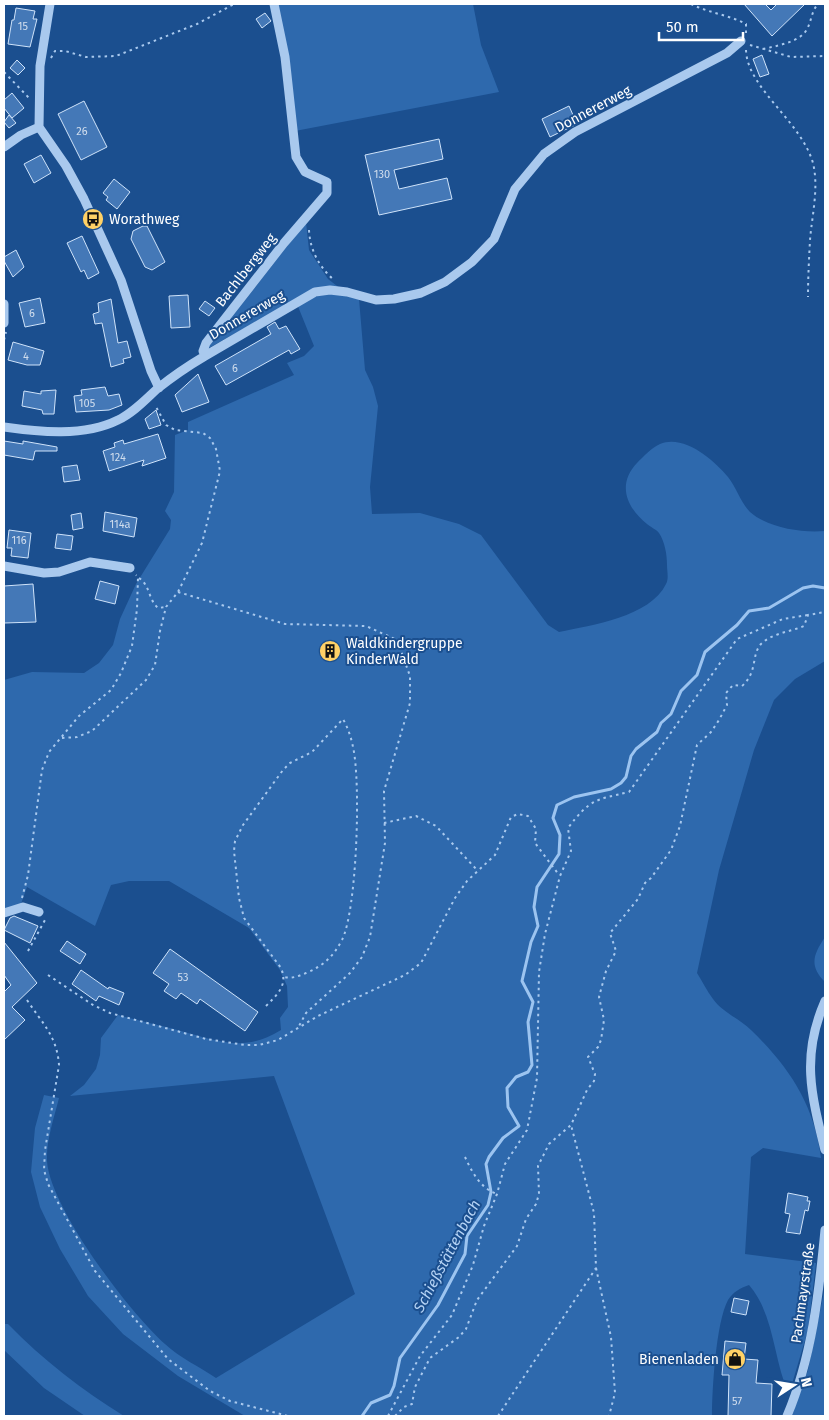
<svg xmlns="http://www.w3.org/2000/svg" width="829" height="1420" font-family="'Fira Sans',sans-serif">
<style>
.green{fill:#2e69ad}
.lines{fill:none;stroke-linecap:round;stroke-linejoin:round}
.stream{stroke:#9cc4f0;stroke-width:3}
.building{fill:#4478b7;stroke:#cfe3fa}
.path{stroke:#a9c9ee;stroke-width:2;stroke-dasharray:2.5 4;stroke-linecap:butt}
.minor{stroke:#a9c9ee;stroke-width:9}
.labels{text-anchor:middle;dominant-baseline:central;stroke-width:4;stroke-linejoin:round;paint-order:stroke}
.number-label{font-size:11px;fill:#d0dded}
.street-label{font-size:14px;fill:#fff;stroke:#1b4f8f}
.poi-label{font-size:14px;fill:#fff;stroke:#1b4f8f;text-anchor:start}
.water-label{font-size:15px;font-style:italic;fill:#b5d3f5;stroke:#1b4f8f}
</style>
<rect width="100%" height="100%" fill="#1b4f8f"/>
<path class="green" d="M278,4H473L481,45L499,92L295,131Z
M306,222L309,250L328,279L341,289L299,298L207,349Z
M328,292L359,299L365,370L373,387L378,406L370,487L372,514L420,513L459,524L481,535L548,625L559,632C592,625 650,617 666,584C669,579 667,571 667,565C667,555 665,542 659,533C656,529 650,527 647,524C626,507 617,484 637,463C644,456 651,448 660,444C684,434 714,460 728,477C736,487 741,503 750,512C768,528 801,533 825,531V661L795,679L774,700L754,750L719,870L697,973C702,981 707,991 713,999C722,1012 740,1019 751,1030C789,1067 814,1104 821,1158L763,1148L751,1157L745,1254L816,1263L808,1330L789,1394C773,1360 775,1315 749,1285C740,1288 733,1292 728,1300C716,1322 712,1390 712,1416H245L178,1376L123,1334L88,1296L60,1249L40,1207L31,1172L35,1128L44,1095L59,1098C54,1118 46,1141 47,1161C50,1208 129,1312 165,1344C180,1358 200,1367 216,1378L355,1294L274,1076L70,1096L84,1085L96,1069L100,1055L101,1038L118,1015C139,1021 160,1025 181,1031C218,1041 245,1053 281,1030L280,1018L288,1007L287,986L280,970L249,928L169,881H129L111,885L95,926L27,887L18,912L4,916V680L32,672L84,673L99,663L113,645L120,619L136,584L170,529L171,520L165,511L174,492L175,435L188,430V422L294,375L287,363L304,356L314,346L297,304Z
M825,937V982C809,966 813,955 825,937Z
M825,1287V1416H792L808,1370Z
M4,1324H8C43,1360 82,1390 124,1416H85L44,1388L4,1350Z"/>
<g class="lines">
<path class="stream" d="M362,1416L371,1403L390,1395L394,1386L400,1358L438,1305L465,1254L467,1236L488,1205L491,1192L486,1164L489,1157L503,1138L519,1126L508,1107L507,1088L516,1077L528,1072L532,1065L528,1022L533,1002L522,981L531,942L538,926L534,907L537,887L559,854L560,835L553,818L557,805L574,797L611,789L621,783L626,777L631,756L636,749L657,732L661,723L671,714L681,691L697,675L705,652L737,625L749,611L769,608L803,588L813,586L825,588"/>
</g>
<path class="building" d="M744,4H765L771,10L777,4H805L772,36Z
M16,8L35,11L33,19H37L30,47L8,44L12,20H14Z
M265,13L271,21L262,28L256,19Z
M762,55L769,74L760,77L753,59Z
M17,60L25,68L18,75L10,68Z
M12,93L24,108L12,118L4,108V100Z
M84,101L107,147L81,160L58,114Z
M569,106L577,124L550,137L542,119Z
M9,115L16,123L9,128L4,122Z
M439,139L443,159L394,170L399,189L447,178L452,199L379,215L365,155Z
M41,155L51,173L34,183L24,164Z
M114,179L130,192L117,209L106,200L108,197L103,193Z
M143,226H147L165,262L152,270L145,267L131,239L133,231Z
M82,236L99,273L88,279L84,270L81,272L67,243Z
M16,250L24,267L13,277L4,261V257Z
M188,295L190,327L171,328L169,296Z
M40,298L45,323L25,327L19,303Z
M111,299L118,343L127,341L131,357L123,359L124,363L111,367L102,323L95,324L93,314L99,312L98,303Z
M205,301L215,308L209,316L199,309Z
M275,322L279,329L286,326L300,349L291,354L289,350L226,385L215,366L271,334L267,327Z
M13,342L44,351L40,365H27L8,360Z
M198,374L209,402L182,412L175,395Z
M105,387L108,396L119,394L122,405L109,410L76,412L74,396L82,395L81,390Z
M56,390L54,414H43L42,410L22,406L24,391L41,394V391Z
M156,410L161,425L149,429L145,419Z
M158,434L166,458L142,466L144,460L109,471L103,451L115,447L114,443L123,440L124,444Z
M4,441L23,444V441L57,447V451H35L33,460L4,455Z
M77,465L80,480L64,482L62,467Z
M105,512L137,518L134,537L103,531Z
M81,513L83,528L73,530L71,515Z
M9,530L31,533L28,558L11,556L12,548H7Z
M57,534L73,536L71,550L55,548Z
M100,581L119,586L115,604L95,599Z
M33,584L36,622L4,623V586Z
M14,916L38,926L30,943L4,930L10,918Z
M67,941L86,954L80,964L60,951Z
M4,942L37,983L12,1007L25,1020L4,1040V992L11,985L4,975Z
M170,949L258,1012L245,1031L200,999L197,1004L181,993L176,999L164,991L169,984L153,973Z
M81,970L108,989L109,987L124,993L119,1005L99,996L96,1001L72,984Z
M788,1193L808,1197L807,1201H810L808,1211L805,1210L800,1234L786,1232L790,1214L785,1213Z
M734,1298L749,1301L746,1315L731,1312Z
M725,1341L746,1343L744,1359L758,1360L756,1383L772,1384L771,1416H728L729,1375H722Z"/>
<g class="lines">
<path class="path" d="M691,4C709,13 729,15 746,24V33
M750,45L791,57L825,56
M763,49C776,46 801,42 807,29C812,20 811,12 818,4
M746,50C747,88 801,121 813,163C819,188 812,215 810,240C809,259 808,278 808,297
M825,55V35
M51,58L55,51H65L86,57L116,56L197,24L234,4
M4,72L30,99
M309,230C310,250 319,267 334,280
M4,340L6,332
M139,578C150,585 148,599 158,608L166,607
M178,592L285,624L366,626L397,640L410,676V703L384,791L385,843L370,937L362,957L350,973L306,1013L299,1026
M397,640L430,648
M62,738L77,737L92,731L146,680L155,665L160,631L166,607L178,592L202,543L220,471L216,449L210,438L203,433L175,430L166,425L155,405
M384,823L416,816L436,826L478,871
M22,898L28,875L42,770L49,752L79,716L111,690L121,673L132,646L137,609L138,577L136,575
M28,951L45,920
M48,975L93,1005L110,1013L206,1039L245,1045H259L278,1040L318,1016L405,975L421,963L455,898L467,881L495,855L511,817L518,814L528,816L536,829L535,843L559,875
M27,1000C42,1023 57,1036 59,1065L45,1150L44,1170L48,1184L95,1271L168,1359L210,1391L230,1401L288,1416
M266,1006C278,994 288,985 281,968L244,918L239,898L234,851L235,841L243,825L283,770L290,763L312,752L343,719C348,728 351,737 353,747C361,781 357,910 342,940C333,957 323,966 306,973C299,976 292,979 284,977
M465,1157C472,1172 480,1188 497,1194
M596,1268L611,1337L615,1393L609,1416
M388,1416L420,1356L452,1315L473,1265L484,1226L497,1194L505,1164L527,1130L537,1078L539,972L545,934L560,876L571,851L568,828C590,799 595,800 629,792L737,639L783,619L808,615
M395,1416L404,1407L412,1404L415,1387L430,1358L459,1337L466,1329L477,1300L517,1246L526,1219L536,1204L539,1194L538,1166L549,1144L571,1125L587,1090L594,1081L595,1074L588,1057L598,1047L601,1040L604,1020L599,997L606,971L616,951L610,933L638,899L645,883L651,878L671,850L680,826L697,745L711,732L719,720L727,705L726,693L733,685L742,686C758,672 751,655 761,644C772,633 790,632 804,626L808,615L825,612
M498,1416L596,1268L594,1213L571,1125"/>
<path class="minor" d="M50,4L40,66L39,127L66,166L84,199L121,280L151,371L159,388
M4,147L21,135L39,127
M4,304V323
M205,356L315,292L330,290L347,292L376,300L394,299L421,293L445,282L472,262L494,239L515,189L544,154L575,132L727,53L741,41
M4,427C39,432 84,437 118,420C133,413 145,400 157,389C172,377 188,366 205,356L203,351L206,343L284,243L327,193V182L305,172L296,157L285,57L274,4
M4,566L44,573L59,572L90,562L130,568
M4,913L23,907L39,912
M825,1001C801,1056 811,1094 825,1150
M787,1416C812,1357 819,1293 825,1230"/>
</g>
<defs>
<g id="bus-disc" transform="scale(1.125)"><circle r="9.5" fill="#ffd166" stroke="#1b4f8f"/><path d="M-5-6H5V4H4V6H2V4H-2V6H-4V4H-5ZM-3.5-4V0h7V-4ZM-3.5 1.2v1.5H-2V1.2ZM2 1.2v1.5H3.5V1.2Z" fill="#111"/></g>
<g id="building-disc" transform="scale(1.125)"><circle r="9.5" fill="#ffd166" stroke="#1b4f8f"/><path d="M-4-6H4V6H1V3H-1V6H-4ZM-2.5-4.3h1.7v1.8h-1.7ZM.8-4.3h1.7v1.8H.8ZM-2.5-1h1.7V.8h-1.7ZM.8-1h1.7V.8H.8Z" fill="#111"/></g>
<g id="shop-disc" transform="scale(1.125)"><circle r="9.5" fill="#ffd166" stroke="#1b4f8f"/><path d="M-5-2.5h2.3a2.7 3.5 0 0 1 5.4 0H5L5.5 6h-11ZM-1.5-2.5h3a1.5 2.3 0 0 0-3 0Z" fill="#111"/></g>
</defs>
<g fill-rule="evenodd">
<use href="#bus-disc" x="93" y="219"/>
<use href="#building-disc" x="330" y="651"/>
<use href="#shop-disc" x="735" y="1359"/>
</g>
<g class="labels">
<g class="number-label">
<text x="23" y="26">15</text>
<text x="82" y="131">26</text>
<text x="382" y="174">130</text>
<text x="32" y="313">6</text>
<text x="26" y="356">4</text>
<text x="235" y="368">6</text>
<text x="87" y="403">105</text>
<text x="118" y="457">124</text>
<text x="120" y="524">114a</text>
<text x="19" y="540">116</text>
<text x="183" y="977">53</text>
<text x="737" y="1401">57</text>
</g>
<g class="street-label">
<text transform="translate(593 109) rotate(-28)">Donnererweg</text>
<text transform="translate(246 270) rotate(-52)">Bachlbergweg</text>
<text transform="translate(247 315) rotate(-30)">Donnererweg</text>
<text transform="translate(803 1293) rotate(-82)">Pachmayrstraße</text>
</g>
<g class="poi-label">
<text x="109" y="219">Worathweg</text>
<text x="346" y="643">Waldkindergruppe<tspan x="346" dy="16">KinderWald</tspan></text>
<text x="719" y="1359" text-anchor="end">Bienenladen</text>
</g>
<g class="water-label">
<text transform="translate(447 1256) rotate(-62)">Schießstättenbach</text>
</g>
</g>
<rect width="829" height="1420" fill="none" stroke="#ffffff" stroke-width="10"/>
<g transform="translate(794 1385) rotate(78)" stroke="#1b4f8f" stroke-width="4" paint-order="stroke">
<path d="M0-4L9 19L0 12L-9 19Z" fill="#ffffff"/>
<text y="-8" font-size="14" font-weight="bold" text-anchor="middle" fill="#ffffff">N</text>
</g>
<path d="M659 32v8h84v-8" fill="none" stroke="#ffffff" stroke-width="2.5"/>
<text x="666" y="32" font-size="15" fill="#ffffff" stroke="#1b4f8f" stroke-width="4" paint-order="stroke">50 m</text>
</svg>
